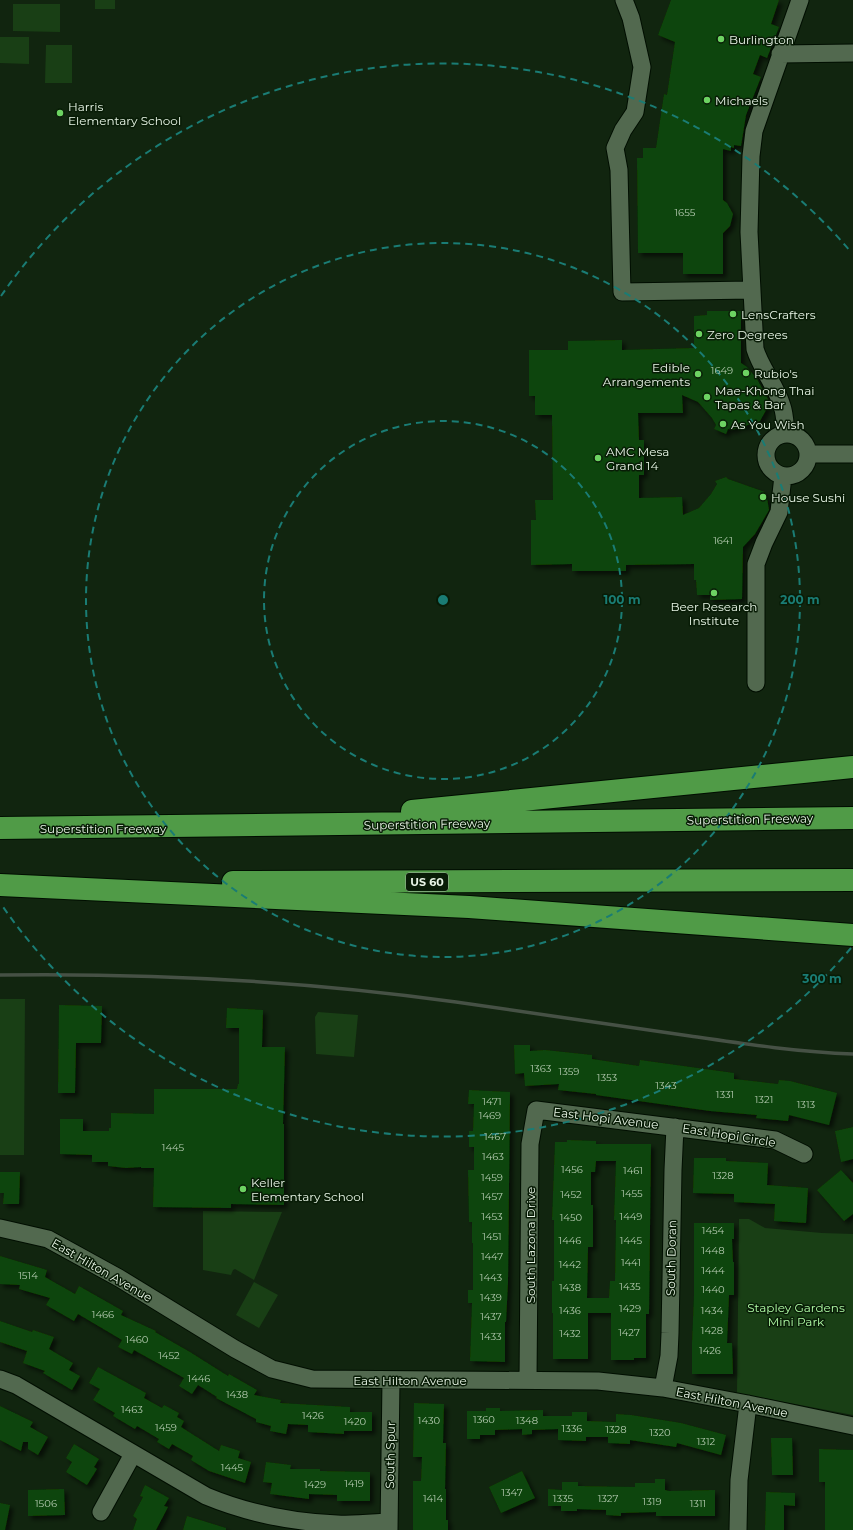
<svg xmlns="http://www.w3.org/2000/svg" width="853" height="1530" font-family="Montserrat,sans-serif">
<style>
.green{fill:#193f15}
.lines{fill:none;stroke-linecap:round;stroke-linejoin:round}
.stream{stroke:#465145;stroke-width:3.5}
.building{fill:#0e4508;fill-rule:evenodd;filter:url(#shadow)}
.minor-casing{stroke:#000e00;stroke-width:19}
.highway-casing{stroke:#000e00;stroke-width:24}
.minor{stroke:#52694f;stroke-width:17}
.highway{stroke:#509b47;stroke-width:22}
.ring{fill:none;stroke:#1a7c74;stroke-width:2;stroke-dasharray:7 5}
.poi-dot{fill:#6dd362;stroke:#081c06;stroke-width:1.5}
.labels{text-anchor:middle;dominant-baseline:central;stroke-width:3;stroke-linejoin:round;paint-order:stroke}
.number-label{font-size:10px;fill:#b2c9ae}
.shield{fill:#081c06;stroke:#a5b4a3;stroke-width:1}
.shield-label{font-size:11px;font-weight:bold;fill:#e8f5e6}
.poi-label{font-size:12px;fill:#e8f5e6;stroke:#081c06;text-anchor:start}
.street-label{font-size:12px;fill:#e8f5e6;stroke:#081c06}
.park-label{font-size:12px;fill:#b0fba6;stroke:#081c06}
.centre{fill:#1a7c74;stroke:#081c06;stroke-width:2}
.ring-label{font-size:12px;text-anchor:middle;font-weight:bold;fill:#1a7c74;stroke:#081c06;stroke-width:3;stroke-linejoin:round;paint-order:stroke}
</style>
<defs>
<filter id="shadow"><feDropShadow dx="3.5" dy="3.5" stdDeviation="2" flood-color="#0009"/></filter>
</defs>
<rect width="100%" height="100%" fill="#11250f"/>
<path class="green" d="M95,0H115V9H95Z
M13,4H60V32L13,31Z
M0,37H29V64L0,63Z
M46,45H72V83H45Z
M0,999H25L24,1155H0Z
M318,1012L358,1015L354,1057L316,1054L315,1017Z
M203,1211L282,1212L254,1280L235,1269L233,1270L231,1275L203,1270Z
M739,1219H749L765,1228L822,1233L853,1234V1415L737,1393Z
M254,1282L278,1295L259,1328L236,1315Z"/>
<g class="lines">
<path class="stream" d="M0,975C152,973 305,981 456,1002C534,1013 612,1025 690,1036C745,1044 798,1052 853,1054"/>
</g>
<path class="building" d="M671,0H779L771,24L779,27L767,58L760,55L753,74L761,77L746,115L741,146L734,145V148L731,147V151L723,149V200L727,203L733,214L730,226L723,233V274H683V253H638L637,158H643V148H656L664,94L667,95L675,42L658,35Z
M707,311H741V363L747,367L757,379L770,403L760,421L742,427L741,426L733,430L728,429L726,434L714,429L716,425L712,418L698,402L682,395L683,413H638L639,440H644V475H639V498L682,497L683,515L699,508L711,494L717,484L715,481L726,477L728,479L765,492L763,494L767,498L769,510L755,534L743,547L742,599L710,600V595H697L696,580H694V564L626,565V571H572V564L531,565V520H536L535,500H553L552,415H535V396H529V350H568V341L622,340V350L694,348V316L707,315Z
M59,1005L102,1006L101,1043H76L75,1093H58Z
M227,1008L263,1010L262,1047H285L283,1124H284V1205L231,1204V1208L153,1207L154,1168H141V1167L126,1168L108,1166V1162H92V1155L60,1154V1119H83V1131H109V1128H111V1113L154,1114V1089H237L238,1084H239V1028H226Z
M514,1045H530V1051L545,1050L592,1055V1059L639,1066L640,1060L734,1073V1079L778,1084L779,1080L790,1081L837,1093L829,1125L789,1115L788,1121L756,1118L757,1115L710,1111L596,1095V1094L558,1090L559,1084L525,1086L524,1073L515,1074Z
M469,1090L510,1092L508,1282L506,1322H505V1362L470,1361L472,1303H468V1290H473V1243H472V1222H469L468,1170H474V1147H469V1131H473L474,1104H468Z
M853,1127V1159L841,1162L835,1131Z
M567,1140L596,1141V1144H651L649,1314H646V1358H634V1360H611V1313H588V1359H553V1313H552V1281H554V1220H552L555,1142H567ZM596,1161H616L614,1220H616L615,1281H610L609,1298H587L588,1247H593V1205H591V1172H595Z
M694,1158H726V1161L768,1163L767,1185L808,1188L806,1223L774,1221L775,1204L734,1202V1194L693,1193Z
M841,1170L853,1183V1214L844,1221L817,1190Z
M0,1172H20L19,1204H3L4,1193H0Z
M694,1223H734V1239H732L733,1262H734V1295H729L727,1343H732L733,1374H692V1343L694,1295Z
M0,1256L47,1270L45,1277L75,1294L79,1286L123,1311L121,1315L156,1331L155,1332L190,1352L228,1376L229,1374L257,1390L254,1395L281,1400L280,1403L350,1407V1412H372V1431H344V1434L308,1432V1425L288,1424L286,1434L270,1431L271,1426L256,1422V1419L216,1398L217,1397L198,1385L192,1394L179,1386L184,1378L134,1350L132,1354L118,1347L122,1340L78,1314L74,1321L46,1305L50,1298L19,1289L20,1285L0,1284Z
M0,1321L32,1332L33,1330L54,1337L49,1349L73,1363L69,1370L80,1376L72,1390L43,1373L45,1371L23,1363L27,1351L0,1342Z
M98,1367L146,1393L144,1398L162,1408L164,1405L179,1413L177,1417L184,1421L181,1427L219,1451L221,1445L240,1451L238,1458L251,1462L245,1483L209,1471L191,1460L193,1456L172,1444L169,1449L157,1442L159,1439L137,1426L135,1429L113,1416L115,1413L93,1400L100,1389L89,1383Z
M414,1403L444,1404L443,1443H446L445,1489H446V1520H448V1530H413V1481H421L422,1457H413Z
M0,1406L33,1422L30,1427L48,1437L38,1455L28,1449V1442H23L21,1451L0,1440Z
M486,1408H500V1411L543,1410V1416H572V1412H587V1421L616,1422V1414L631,1415L681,1423L726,1435L721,1455L677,1443L676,1447L630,1440V1444L608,1443V1437H586V1441L558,1440V1429L532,1430V1434L522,1435V1429L495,1430V1435H480V1439H467V1411H486Z
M771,1438H792L793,1475H772Z
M74,1444L99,1459L94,1467L97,1469L87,1485L66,1472L72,1462L66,1458Z
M819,1449L853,1450V1530H825V1482H819Z
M266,1462L291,1465L290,1469H320V1471L370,1472V1501H337V1495L309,1494V1499L270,1494L272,1483L263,1482Z
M522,1471L535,1498L501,1513L489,1487Z
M655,1479H665V1490L669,1491L715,1490V1516H656V1512L621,1513V1516L606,1515V1510L577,1509V1511H561V1506H548V1489L562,1490V1482H578V1486L635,1487V1483H655Z
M145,1485L169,1498L164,1506L168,1507L156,1530H133L137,1519L133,1516L143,1497L140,1496Z
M64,1489L65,1515L28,1516V1490Z
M766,1492L795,1493V1506L784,1505V1530H765Z
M0,1503L10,1505L5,1530H0Z
M187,1516L226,1528V1530H183Z"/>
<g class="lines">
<g class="minor-casing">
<path id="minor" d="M624,0L631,18L642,67L635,112L623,130L615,148L619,170L622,292L752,290
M780,54L853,53
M786,434C785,425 785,414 782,406C776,385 761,369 755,349L749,232L751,156L754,131L800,0
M766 455a21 21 0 1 1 42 0a21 21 0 1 1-42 0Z
M808,454H853
M756,683V564L764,543L779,512L783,476
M0,1228L48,1239L119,1278L235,1349L272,1369L312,1379L598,1381L663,1388L748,1404L853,1426
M0,1379L16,1385L206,1496C247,1513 292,1522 337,1524C354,1525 372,1523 389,1522
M528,1380L530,1144L536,1110L775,1140L804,1154
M663,1388L669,1356L670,1333L673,1170L675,1127
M101,1512L133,1454
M389,1530L391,1380
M738,1530L739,1480L748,1404"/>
</g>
<g class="highway-casing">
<path id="highway" d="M412,811L853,767
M0,828L853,818
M233,882L853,880
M0,885L469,907L853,935"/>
</g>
<use href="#minor" class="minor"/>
<use href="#highway" class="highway"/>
</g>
<g class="ring">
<circle cx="443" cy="600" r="179"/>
<circle cx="443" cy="600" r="357"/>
<path d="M851 948A536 536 0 0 1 1 904M1 296A536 536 0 0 1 851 252"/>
</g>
<g class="poi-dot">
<circle cx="721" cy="39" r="4"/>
<circle cx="707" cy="100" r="4"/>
<circle cx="60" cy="113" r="4"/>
<circle cx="733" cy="314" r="4"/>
<circle cx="699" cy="334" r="4"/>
<circle cx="746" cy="373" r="4"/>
<circle cx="698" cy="374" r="4"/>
<circle cx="707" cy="397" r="4"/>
<circle cx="723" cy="424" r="4"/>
<circle cx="598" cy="458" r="4"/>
<circle cx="763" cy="497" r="4"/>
<circle cx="714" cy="593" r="4"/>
<circle cx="243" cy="1189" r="4"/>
</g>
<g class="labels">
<g class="number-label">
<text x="685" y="212">1655</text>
<text x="722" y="370">1649</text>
<text x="723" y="540">1641</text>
<text x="541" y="1068">1363</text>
<text x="569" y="1071">1359</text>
<text x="607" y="1077">1353</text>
<text x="666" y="1085">1343</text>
<text x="725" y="1094">1331</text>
<text x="764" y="1099">1321</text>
<text x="492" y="1101">1471</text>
<text x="806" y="1104">1313</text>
<text x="490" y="1115">1469</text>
<text x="495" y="1136">1467</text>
<text x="173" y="1147">1445</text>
<text x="493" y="1156">1463</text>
<text x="572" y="1169">1456</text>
<text x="633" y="1170">1461</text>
<text x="723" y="1175">1328</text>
<text x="492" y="1177">1459</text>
<text x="632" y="1193">1455</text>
<text x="571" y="1194">1452</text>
<text x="492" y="1196">1457</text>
<text x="492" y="1216">1453</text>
<text x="631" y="1216">1449</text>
<text x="571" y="1217">1450</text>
<text x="713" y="1230">1454</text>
<text x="492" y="1236">1451</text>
<text x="570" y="1240">1446</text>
<text x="631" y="1240">1445</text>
<text x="713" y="1250">1448</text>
<text x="492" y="1256">1447</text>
<text x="631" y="1262">1441</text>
<text x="570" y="1264">1442</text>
<text x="713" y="1270">1444</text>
<text x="28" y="1275">1514</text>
<text x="491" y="1277">1443</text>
<text x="630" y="1286">1435</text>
<text x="570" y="1287">1438</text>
<text x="713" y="1289">1440</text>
<text x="491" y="1297">1439</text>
<text x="630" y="1308">1429</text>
<text x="570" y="1310">1436</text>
<text x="712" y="1310">1434</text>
<text x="103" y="1314">1466</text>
<text x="491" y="1316">1437</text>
<text x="712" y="1330">1428</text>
<text x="629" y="1332">1427</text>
<text x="570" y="1333">1432</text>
<text x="491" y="1336">1433</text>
<text x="137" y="1339">1460</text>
<text x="710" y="1350">1426</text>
<text x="169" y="1355">1452</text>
<text x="199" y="1378">1446</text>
<text x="237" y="1394">1438</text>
<text x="132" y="1409">1463</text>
<text x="313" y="1415">1426</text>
<text x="484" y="1419">1360</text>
<text x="429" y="1420">1430</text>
<text x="527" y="1420">1348</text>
<text x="355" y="1421">1420</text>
<text x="166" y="1427">1459</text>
<text x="572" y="1428">1336</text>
<text x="616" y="1429">1328</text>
<text x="660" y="1432">1320</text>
<text x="706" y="1441">1312</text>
<text x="232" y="1467">1445</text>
<text x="354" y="1483">1419</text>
<text x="315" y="1484">1429</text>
<text x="512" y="1492">1347</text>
<text x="433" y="1498">1414</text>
<text x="563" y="1498">1335</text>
<text x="608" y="1498">1327</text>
<text x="652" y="1501">1319</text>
<text x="46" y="1503">1506</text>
<text x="698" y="1503">1311</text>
</g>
<rect class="shield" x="406" y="873" width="42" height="18" rx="3"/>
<g class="shield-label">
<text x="427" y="882">US 60</text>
</g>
<g class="poi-label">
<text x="729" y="39">Burlington</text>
<text x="715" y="100">Michaels</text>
<text x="68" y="106">Harris<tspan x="68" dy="14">Elementary School</tspan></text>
<text x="741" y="314">LensCrafters</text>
<text x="707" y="334">Zero Degrees</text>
<text x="690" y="367" text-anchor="end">Edible<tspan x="690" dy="14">Arrangements</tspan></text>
<text x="754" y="373">Rubio's</text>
<text x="715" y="390">Mae-Khong Thai<tspan x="715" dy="14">Tapas &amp; Bar</tspan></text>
<text x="731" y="424">As You Wish</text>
<text x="606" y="451">AMC Mesa<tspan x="606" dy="14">Grand 14</tspan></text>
<text x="771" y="497">House Sushi</text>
<text x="714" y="606" text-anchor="middle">Beer Research<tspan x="714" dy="14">Institute</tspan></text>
<text x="251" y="1182">Keller<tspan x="251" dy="14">Elementary School</tspan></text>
</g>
<g class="street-label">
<text transform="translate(750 819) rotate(-1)">Superstition Freeway</text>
<text transform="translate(427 824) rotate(-1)">Superstition Freeway</text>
<text x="103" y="828">Superstition Freeway</text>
<text transform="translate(606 1118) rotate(7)">East Hopi Avenue</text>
<text transform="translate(729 1135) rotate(9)">East Hopi Circle</text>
<text transform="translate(530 1245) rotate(-90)">South Lazona Drive</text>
<text transform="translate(671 1258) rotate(-89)">South Doran</text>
<text transform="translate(102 1270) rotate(30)">East Hilton Avenue</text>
<text x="410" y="1380">East Hilton Avenue</text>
<text transform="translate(732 1402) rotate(11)">East Hilton Avenue</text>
<text transform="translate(390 1455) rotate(-89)">South Spur</text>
</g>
<g class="park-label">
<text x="796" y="1307">Stapley Gardens<tspan x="796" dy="14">Mini Park</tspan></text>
</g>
</g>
<circle cx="443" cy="600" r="6" class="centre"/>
<g class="ring-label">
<text x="622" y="604">100 m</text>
<text x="800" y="604">200 m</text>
<text x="822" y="983">300 m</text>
</g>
</svg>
